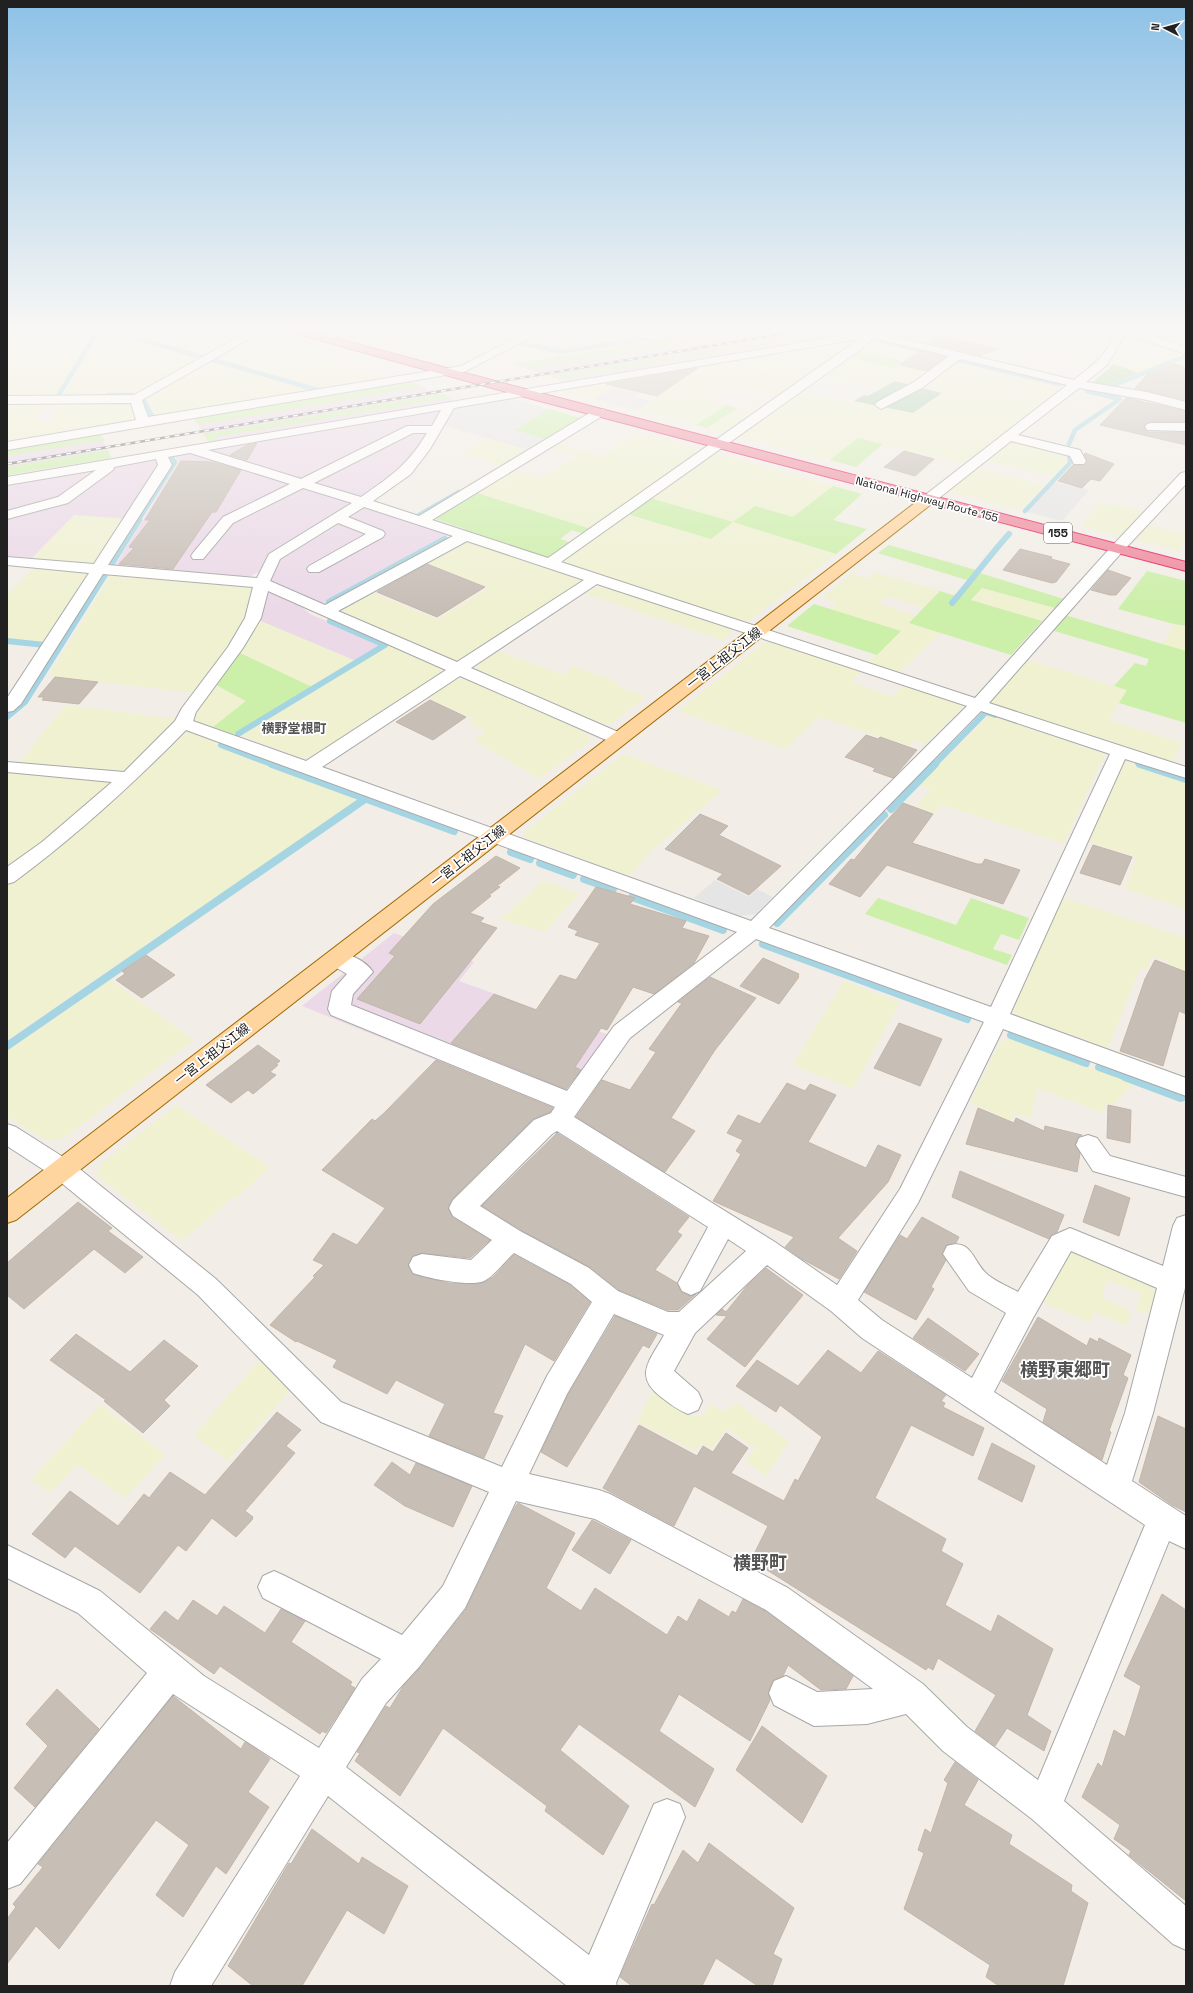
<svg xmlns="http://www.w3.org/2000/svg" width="1193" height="1993" font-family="'Space Grotesk','Noto Sans JP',sans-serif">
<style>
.industrial{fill:#ebd9e8}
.farmland{fill:#eff1d1}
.grass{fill:#ccefaa}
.forest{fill:#abd499}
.cemetery{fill:#a6cdac}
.parking{fill:#e5e5e5}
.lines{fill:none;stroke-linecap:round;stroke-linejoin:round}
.stream-far3{stroke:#a5d5e2;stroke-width:4.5}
.stream-far2{stroke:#a5d5e2;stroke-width:6}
.stream-far1{stroke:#a5d5e2;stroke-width:8}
.stream{stroke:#a5d5e2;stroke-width:10}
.building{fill:#c7beb6;stroke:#c5b5a8}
.minor-casing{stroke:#a8a8a8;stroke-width:2}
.major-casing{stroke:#9e6900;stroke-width:2}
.highway-casing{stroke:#e91b63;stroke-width:2}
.minor{fill:#fff;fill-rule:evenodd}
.major{fill:#ffd59f;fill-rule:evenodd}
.highway{fill:#ee8a9d;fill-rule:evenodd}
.rail-casing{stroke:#6f6f6f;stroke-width:2.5}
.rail{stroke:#fff;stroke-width:1.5;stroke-dasharray:5;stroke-linecap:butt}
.labels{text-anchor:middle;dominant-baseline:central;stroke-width:3.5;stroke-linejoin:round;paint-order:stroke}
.far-street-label{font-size:11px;fill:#212121;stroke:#fff}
.shield{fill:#fff;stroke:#646464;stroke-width:1}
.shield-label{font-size:12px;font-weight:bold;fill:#212121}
.street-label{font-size:13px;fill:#212121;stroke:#fff}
.far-quarter-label{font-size:13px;font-weight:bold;fill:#545454;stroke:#fff}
.near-quarter-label{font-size:18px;font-weight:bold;fill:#545454;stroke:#fff}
</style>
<rect width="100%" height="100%" fill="#f2eee7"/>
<path class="industrial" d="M719,331H825L839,336L563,381L512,364Z
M409,381L455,401L208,442L193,416Z
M438,411L440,413L414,455L401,469L364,496L356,497L213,452L215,449Z
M100,433L111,458L7,475V448Z
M194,452L348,501L350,506L270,557L260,571L245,579L113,569L178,462L175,456Z
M159,459L161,465L127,519L29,561L7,559V484Z
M361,508H368L449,535L322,604L268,580L281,557Z
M270,591L299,604L310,614L381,645L356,661L258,620L265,593Z
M394,933L474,962L459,981L609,1035L553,1107L302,1006Z"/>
<path class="farmland" d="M7,331H94L57,394L7,395Z
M101,331H106L201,359L144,392L65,393Z
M118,331H250L207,356Z
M261,331L332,350L315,358L392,379L326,390L214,358Z
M346,331H459L416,352L381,343L387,340L371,335L364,339L341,333Z
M482,331H533L516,339Z
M543,331H621L647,337L562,350L524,341Z
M923,331H1112L1107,342L1086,368L1011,343L999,349L953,338L938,347L892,336L911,333L924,336L929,333Z
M1144,331H1186V349L1138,333Z
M1124,333L1143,338L1132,352L1151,359L1171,347L1186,353L1138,373L1107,362L1116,350Z
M490,336L509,341L463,365L444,360Z
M857,339L860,340L779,398L728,386L709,401L726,405L696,425L638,410L668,390L641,383L671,378L681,369Z
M871,340L948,358L939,366L906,358L903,361L857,350Z
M520,344L558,353L483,365L479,364Z
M847,357L908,371L920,365L936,368L916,385L895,381L881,389L821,376Z
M956,360L1063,387L964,464L858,438L830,460L737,436L798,391L849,403L854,401L913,413L942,393L933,391L938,386L925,383Z
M208,361L312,390L158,416L149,394Z
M617,380L622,382L594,399L557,391Z
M46,401L34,422L50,421L62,401H129L136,419L130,422L7,443V402Z
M737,408L758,413L728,434L707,428Z
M638,433L703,451L591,529L474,492L512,469L541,478L577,456L550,447L557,443L602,456Z
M488,439L531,451L505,467L462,454Z
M1011,440L1065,453L1067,463L1053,477L984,460Z
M713,453L833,486L793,517L755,506L733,522L836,554L748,621H736L564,564L563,559L627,514L712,539L733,522L650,498Z
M976,468L1045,485L1021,510L946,491Z
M1100,502L1145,511L1121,536L1081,526Z
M74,515L127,519L98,564L29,561Z
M1145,524L1186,535V540L1178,551L1132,539Z
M461,542H470L581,578L580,583L462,660L453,661L343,612L344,608L372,592L437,620L488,588L425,562Z
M36,566L87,571L92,574L48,642L7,638V596Z
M874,572L940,591L924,608L887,596L879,604L916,616L910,623L940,633L897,674L866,665L900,631L831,609L838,603L822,598L852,573L867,578Z
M112,573L256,587L246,618L229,648L196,693L49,676Z
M603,586L730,628L732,633L722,640L586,594L595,588Z
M982,587L1055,608L1042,621L971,600Z
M258,620L356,661L312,687L238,652Z
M1174,624L1186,628V651L1163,645Z
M764,643H773L862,671L851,682L892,697L904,685L955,701L961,705L962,709L925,744L914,740L909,746L819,717L785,749L678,711Z
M388,645L439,668L442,672L314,756L302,758L241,736Z
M499,651L563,675L574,666L619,683L617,686L646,697L612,723L599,724L478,671L477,665Z
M1024,659L1127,690L1109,720L1182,743L1171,764L993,706L987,700Z
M466,679L588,733L590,741L539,779L474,740L486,732L470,724L474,719L427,697L456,680Z
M214,684L246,701L213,727L195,721L190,717Z
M65,705L178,719L132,770L120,773L19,763Z
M989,715L1105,754L1064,843L942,805L935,813L916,806L931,790L919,785Z
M188,732L220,743L216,746L357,800L7,1040V883L179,735Z
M624,754L722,790L649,853L630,876L526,838L524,832Z
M1122,760L1186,782V909L1125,889L1137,857L1085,841Z
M7,771L110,781L113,787L7,872Z
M544,881L579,894L544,932L500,919Z
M1061,897L1186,938V972L1180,971L1160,958H1151L1147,970L1140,968L1108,1048L1018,1016L1011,1007Z
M110,980L194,1040L62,1139L45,1140L7,1116V1051Z
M844,981L900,1002L853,1089L793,1065Z
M1010,1038L1134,1083L1113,1105L1105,1103L1104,1113L1037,1088L1031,1119L1014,1113L1007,1128L995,1123L998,1115L970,1103L1000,1042Z
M176,1105L270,1167L235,1199L232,1198L182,1241L96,1175L102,1163Z
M1076,1247L1158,1280L1148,1315L1136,1310L1140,1293L1107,1280L1102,1298L1131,1311L1127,1326L1094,1312L1091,1323L1038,1300L1063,1253Z
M263,1356L291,1389L228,1461L194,1435Z
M656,1385L690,1416H702L712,1403L723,1412L737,1403L789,1442L766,1476L746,1462L755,1448L727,1428L712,1449L702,1443L696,1451L637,1422Z
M101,1404L165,1455L125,1498L77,1464L50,1493L31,1479Z"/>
<path class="grass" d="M719,331H762L528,369L512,364Z
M821,331L833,334L558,379L549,376Z
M857,350L903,361L893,368L847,357Z
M409,381L421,387L198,425L193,416Z
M443,394L451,398L215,437L217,441L208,442L204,434Z
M726,405L737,408L707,428L696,425Z
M549,409L584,419L548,440L514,430Z
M100,433L104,440L7,456V448Z
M858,438L883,444L856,467L830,460Z
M108,450L111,458L7,475V467Z
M833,486L862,494L833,520L867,529L836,554L733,522L711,539L627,514L650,498L733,522L755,506L793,517Z
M474,492L591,529L584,534L572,530L560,539L572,543L553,556L544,558L463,531L465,529L432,518Z
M889,545L976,570L967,580L878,553Z
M1147,571L1186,581V626L1174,624L1118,609Z
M980,573L1064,599L1055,608L982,588L971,600L1042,621L1011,655L909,623L940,591L959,597Z
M814,604L901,631L877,655L787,626Z
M1065,615L1186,651V723L1119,703L1127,690L1114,686L1135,663L1146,666L1149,659L1051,630Z
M238,652L312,687L233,734L213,727L246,701L214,684Z
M878,898L956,925L971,898L1029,918L1019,940L1001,934L993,949L1012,955L1007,965L865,914Z"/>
<path class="forest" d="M1114,364L1138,373L1108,385L1093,382Z"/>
<path class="cemetery" d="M895,381L942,393L913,413L854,401L864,395L868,396Z"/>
<path class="parking" d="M614,387L639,392L633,397L651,401L638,410L594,399Z
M512,399L549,409L514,430L548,440L531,451L443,425L455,409Z
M1054,482L1089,490L1062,521L1027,512Z
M715,880L749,897L757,889L773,897L756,914L738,916L694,898Z"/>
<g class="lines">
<path class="stream-far3" d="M112,331L202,357
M474,331L513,340
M841,331L851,333
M891,334L913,331
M660,336L693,331
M874,339L949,357
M522,343L562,352L648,338
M213,360L321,391L315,392
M958,360L1060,384
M1112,386L1186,356
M108,395H133
M58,396L98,331
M143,399L153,418L162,416
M1069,444L1075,430L1120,399L1087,391
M1025,511L1070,463L1069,454
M419,515L459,492
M138,521L175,462L172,458"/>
<path class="stream-far2" d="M111,565L139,520
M329,602L445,539
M952,603C972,580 989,556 1009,534
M7,641L45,645
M7,717L25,702L105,575
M238,734L385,645L330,621
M221,745L274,765
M1138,763L1143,765
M934,765L986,712L995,715"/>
<path class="stream-far1" d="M272,764L454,831
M1140,764L1186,779
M891,809L935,764
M511,852L530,859
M540,863L573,875
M584,879L613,889
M632,897L723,930
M777,923L884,815
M763,944L967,1019
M1011,1035L1086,1063
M7,1046L365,799
M1099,1067L1127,1077"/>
<path class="stream" d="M1125,1076L1181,1097"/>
</g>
<path class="building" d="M940,336L954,339L997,349L980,356L929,343Z
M920,351L946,357L926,371L900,365Z
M1175,364L1186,368V400L1135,388L1148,374Z
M698,368L657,396L606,384Z
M1126,398L1186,411V422H1151L1147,423L1144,426L1147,432H1186V445L1100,425Z
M257,443L247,460L230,455L247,445Z
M904,451L934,459L915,476L884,467Z
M1085,453L1114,464L1100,481L1091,479L1082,488L1058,481L1073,465H1085L1087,460L1084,454Z
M181,461L212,462L241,470L216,512H212L173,569L119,564L134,548L129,547L150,520H145Z
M1020,549L1052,557L1051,559L1070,564L1056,582L1052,583L1003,570Z
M427,564L485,587L437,617L377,592Z
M1108,570L1131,578L1116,595H1110L1091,590Z
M55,677L98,682L79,704L42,700L44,697H38Z
M430,700L466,717L433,740L396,722Z
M866,735L878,739L880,737L917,750L893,778L873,771L875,768L845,757Z
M903,803L933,814L912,843L977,864H982L985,859L1020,870L1003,904L887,865L860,897L829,884L851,859L854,860L881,827Z
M700,814L728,826L719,835L781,866L749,895L717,879L723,874L665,849Z
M1093,845L1132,857L1120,885L1080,873Z
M496,856L520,868L497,886L500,887L489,895L491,896L470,913L484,918L480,922L497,928L420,1024L357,999L395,956L389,953L433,904Z
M596,887L635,898L630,904L686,921L682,928L709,936L694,963L654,994L633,987L607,1030L601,1028L575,1067L581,1070L566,1089L451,1043L494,994L536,1010L560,975L576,980L600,943L575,935L578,931L568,927Z
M146,955L175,975L142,998L116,980L125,974L122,971Z
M763,958L799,974L798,976L799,977L779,1004L740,986Z
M1155,960L1186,972V1014L1179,1011L1163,1066L1120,1051L1145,979Z
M710,977L756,998L715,1050L671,1118L695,1131L665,1172L576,1117L602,1080L630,1090L656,1052L649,1049L682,1003L678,1002Z
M899,1023L942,1039L920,1086L874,1068Z
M258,1045L280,1061L276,1064L278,1065L270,1072L276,1075L253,1094L248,1090L231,1103L206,1085Z
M436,1060L553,1108L550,1112L533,1119L452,1199L448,1207L452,1217L490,1240L470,1258L422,1253L413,1256L408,1264L412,1274L448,1283L478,1284L485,1282L493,1277L514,1255L570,1285L590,1302L554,1361L525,1344L493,1413L503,1416L484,1458L429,1436L445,1404L396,1380L387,1394L333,1367L337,1360L297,1341L296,1342L270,1325L315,1277L313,1276L324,1265L313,1260L333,1233L357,1245L385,1208L322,1170L372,1119L375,1121L384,1113Z
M787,1083L805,1091L810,1084L836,1095L808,1142L866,1168L878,1145L901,1155L888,1182L838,1238L857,1251L839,1279L802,1259L785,1247L794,1237L713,1201L741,1154L736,1151L743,1140L727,1133L738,1115L760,1124Z
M1108,1105L1131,1110L1130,1143L1107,1138Z
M978,1108L1014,1123L1016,1118L1044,1131L1045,1126L1082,1135L1078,1137L1075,1144L1080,1153L1077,1172L966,1144Z
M557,1133L689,1217L677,1232L682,1235L655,1270L677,1283L681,1292L690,1296L696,1294L678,1310H668L619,1290L590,1267L521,1230L482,1206Z
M960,1171L1064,1215L1057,1232L1051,1235L1049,1239L952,1197Z
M1095,1185L1130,1198L1119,1236L1083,1222Z
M78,1202L112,1228L108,1231L143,1257L125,1273L94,1249L24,1309L7,1295V1263Z
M922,1217L959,1237L956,1243L946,1245L942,1253L946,1260L931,1287L934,1289L916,1320L864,1292L900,1235L907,1239Z
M766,1268L803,1295L745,1367L707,1339L727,1316L716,1315L722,1309L726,1312L747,1286Z
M615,1316L657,1334L649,1348L643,1345L567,1467L541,1452L568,1395Z
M1038,1317L1087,1346L1090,1338L1098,1342L1099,1338L1131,1355L1123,1375L1128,1378L1109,1431L1111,1432L1102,1460L1043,1422L1047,1409L1002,1381Z
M928,1318L979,1354L965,1371L913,1338Z
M76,1334L130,1372L164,1340L198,1366L164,1400L170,1406L143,1433L104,1401L106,1400L50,1360Z
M828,1350L861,1373L878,1351L946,1395L941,1401L945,1403L943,1407L984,1428L973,1456L911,1425L875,1498L946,1539L941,1551L963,1564L945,1605L991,1632L998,1615L1053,1649L1027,1715L1051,1731L1044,1751L1007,1728L995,1746L975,1731L996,1695L938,1658L933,1670L928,1667L926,1670L751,1560L768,1526L694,1486L674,1526L603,1488L639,1425L697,1456L703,1446L713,1452L726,1433L748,1448L731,1473L784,1501L795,1479L798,1481L822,1437L780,1405L776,1412L736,1386L757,1360L798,1386Z
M277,1412L301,1430L286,1446L295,1453L245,1511L253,1517L252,1520L236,1537L212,1518L186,1551L178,1545L140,1593L75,1546L65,1558L32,1534L70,1491L118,1526L144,1494L149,1498L170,1472L205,1495Z
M1158,1416L1186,1429V1512L1172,1505L1139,1482Z
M992,1443L1035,1466L1022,1502L978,1479Z
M392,1462L410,1475L416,1463L472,1486L453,1527L405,1506L374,1485Z
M518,1503L575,1533L546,1588L581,1611L595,1588L667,1635L678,1616L687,1622L699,1599L729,1617L732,1611L736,1613L743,1599L765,1611L853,1676L846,1689L821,1690L788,1665L783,1676L773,1680L768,1692L770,1700L750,1741L679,1694L659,1731L714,1769L695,1807L579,1724L560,1750L629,1806L603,1855L545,1811L547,1806L443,1728L400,1796L355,1761L360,1753L357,1752L386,1706L390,1708L404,1685L420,1668L466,1609L515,1507Z
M592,1520L631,1540L610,1574L572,1550Z
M1162,1594L1186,1610V1901L1129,1855L1131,1851L1114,1839L1120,1825L1082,1797L1098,1763L1102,1767L1114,1730L1125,1737L1141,1686L1124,1676Z
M193,1600L217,1616L224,1606L265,1633L281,1609L305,1621L291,1642L352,1682L350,1685L355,1688L326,1733L322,1731L320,1734L220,1666L214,1674L150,1629L165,1611L178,1621Z
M57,1689L99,1729L35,1807L14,1788L48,1746L26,1724Z
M173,1696L241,1749L245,1742L270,1759L248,1792L269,1807L226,1874L216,1866L183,1917L156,1895L189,1845L156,1820L59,1949L36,1926L7,1964V1919L16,1907L13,1904L43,1867L38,1864Z
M762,1726L827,1776L802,1823L736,1770Z
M955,1762L978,1780L964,1805L1012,1835L1009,1844L1072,1885L1071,1891L1088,1903L1063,1986H999L986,1977L990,1965L904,1909L924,1853L918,1850L925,1829L931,1833L948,1783L944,1780Z
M312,1829L359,1864L362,1857L408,1886L384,1934L347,1910L302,1986H253L228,1966L289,1863L291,1864Z
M709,1843L794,1908L773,1954L782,1959L772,1986H758L716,1958L702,1986H632L620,1977L652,1904L654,1905L683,1850L698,1863Z"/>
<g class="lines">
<g class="minor-casing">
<path id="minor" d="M249,331H263L142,400L148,417L461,366L529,331H543L464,372L7,450V442L136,420L131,403L7,404V396L134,395Z
M332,331H347L329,340H321L319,338Z
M622,331H641L666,337L668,339L662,342L624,333Z
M870,331H895L894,333L888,335L1074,380C1089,368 1113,351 1114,331H1137L1186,347V354L1125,334L1107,365L1086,382L1147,392L1186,402V410L1147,400L1079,388L1018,435L1080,450L1086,461L1084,464H1074L1070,456L1011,441L934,502H924L922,499L924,496L1067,385L960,359L922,388L881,409L875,405L877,402L914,382L949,356L873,338L864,347L561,562L975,698L1112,546L1181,473L1186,472V484L1122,552L989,703L1186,767V778L1125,759L1010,1014L1186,1078V1096L1003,1029L918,1203L858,1300L882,1320L972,1378L1006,1313L969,1291L943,1254L947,1246C972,1237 973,1263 988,1275C997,1282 1009,1287 1018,1292L1052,1236L1070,1228L1163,1266L1173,1226L1177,1218L1186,1215V1284L1153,1413L1132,1481L1186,1516V1549L1169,1541L1064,1801L1186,1906V1950L1173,1944L1032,1819L943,1751L906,1714L867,1724L814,1726L774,1705L769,1693L774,1681L786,1676L817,1692L873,1689L766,1610L595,1519L516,1501L465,1608L419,1667L386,1703L346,1767L589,1955L654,1804L667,1799L680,1804L685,1817L616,1983L617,1986H567L328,1796L211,1986H170L175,1972L300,1776L173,1694L20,1884L7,1889V1843L147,1673L78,1613L7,1578V1545L100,1591L204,1676L319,1748L362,1679L381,1659L263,1598L258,1587L263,1576L274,1571L285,1576L402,1635L443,1586L489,1492L321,1422L198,1295L53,1176L7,1146V1124L16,1127L71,1162L216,1279L341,1402L502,1467L547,1376L592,1302L571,1284L514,1253C505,1261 494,1276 484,1281C470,1287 427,1278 413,1273L409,1265L413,1257L422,1254L471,1260L492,1240L453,1216L449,1208L453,1200L534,1120L551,1113L555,1107L331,1015L328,1009L332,991L347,974L328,963L325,958L328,953C342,949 366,960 373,972L353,994L351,1005L567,1091L614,1026L737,932L186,730C132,785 76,836 14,882L7,884V867L42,842L112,782L7,772V762L124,772L175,721L182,708L228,647L245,618L253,587L103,574L21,704L13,711L7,712V698L89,573L7,565V557L94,564L158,465L156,459L114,467L113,470L68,503L7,519V511L58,497L96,470L7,485V477ZM859,339L548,558L432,520L604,415L606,412L604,409H596L419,516L373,501L411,474L430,449L454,408ZM441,410L432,426H407L301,479L208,450ZM413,433H427C408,465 391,476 361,497L314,483ZM190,453L290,484L223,517L193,553L191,556L193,559H203L233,523L303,488L352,503L269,554L257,578L108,565L172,465L168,457ZM364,507L453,536L325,605L270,581L280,559L338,523L366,534L309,566L307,569L309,572H319L383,537L385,534L383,531L348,517ZM467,541L584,580L457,662L338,611ZM597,584L967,706L751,921L322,767L460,676L613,743L619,744L625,743L628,739L625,735L471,668ZM268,591L446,670L306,761L193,721L196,712L243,648L261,618ZM981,711L1110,754L991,1007L769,928ZM756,939L984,1022L900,1189L837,1285L775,1242L574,1117L630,1038ZM557,1131L708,1227L678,1283L682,1291L691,1295L700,1291L728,1239L746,1251L679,1312H668L618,1291L589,1268L520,1231L480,1206L552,1134ZM1071,1251L1157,1288L1125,1413L1107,1465L994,1392L1033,1318ZM767,1265L831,1311L862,1338L1145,1525L1038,1780L967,1727L923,1684L788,1588L610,1494L599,1490L529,1474L567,1394L614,1314L664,1335C650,1361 633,1375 661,1397C670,1404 678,1410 688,1414L698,1410L702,1401L698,1392L674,1371L695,1333Z
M1151,423H1186V431L1147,430L1145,427L1147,424Z
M1088,1135L1097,1138L1110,1156L1186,1177V1197L1093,1171L1076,1145L1079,1138Z"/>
</g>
<g class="major-casing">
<path id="major" d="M929,495L934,496L936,499L934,502L16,1220L7,1223V1198L924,496Z"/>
</g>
<g class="highway-casing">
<path id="highway" d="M291,331H309L525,389L1186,562V571L517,395L293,333Z"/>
</g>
<use href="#minor" class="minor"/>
<use href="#major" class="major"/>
<use href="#highway" class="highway"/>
<g class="rail-casing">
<path id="rail" d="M7,464L800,331"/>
</g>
<use href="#rail" class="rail"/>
</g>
<linearGradient id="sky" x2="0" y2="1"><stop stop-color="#8dc1e6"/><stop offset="0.54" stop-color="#f9f7f4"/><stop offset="1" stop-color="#f9f7f4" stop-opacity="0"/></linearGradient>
<rect width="1193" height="610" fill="url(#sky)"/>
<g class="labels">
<g class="far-street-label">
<text transform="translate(927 499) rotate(15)">National Highway Route 155</text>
</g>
<rect class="shield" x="1044" y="523" width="28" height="20" rx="3"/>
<g class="shield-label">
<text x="1058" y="533">155</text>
</g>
<g class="street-label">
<text transform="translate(724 658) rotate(-38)">一宮上祖父江線</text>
<text transform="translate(468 856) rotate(-38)">一宮上祖父江線</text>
<text transform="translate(212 1054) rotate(-38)">一宮上祖父江線</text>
</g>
<g class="far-quarter-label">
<text x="294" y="728">横野堂根町</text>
</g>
<g class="near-quarter-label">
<text x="1065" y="1369">横野東郷町</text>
<text x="760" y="1562">横野町</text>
</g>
</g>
<rect width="1193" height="1993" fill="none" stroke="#212121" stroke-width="16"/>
<g transform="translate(1165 28) rotate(276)" stroke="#ffffff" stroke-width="3" paint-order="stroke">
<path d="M0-3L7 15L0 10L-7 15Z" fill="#212121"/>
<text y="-6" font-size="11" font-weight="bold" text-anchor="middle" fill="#212121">N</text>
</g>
</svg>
